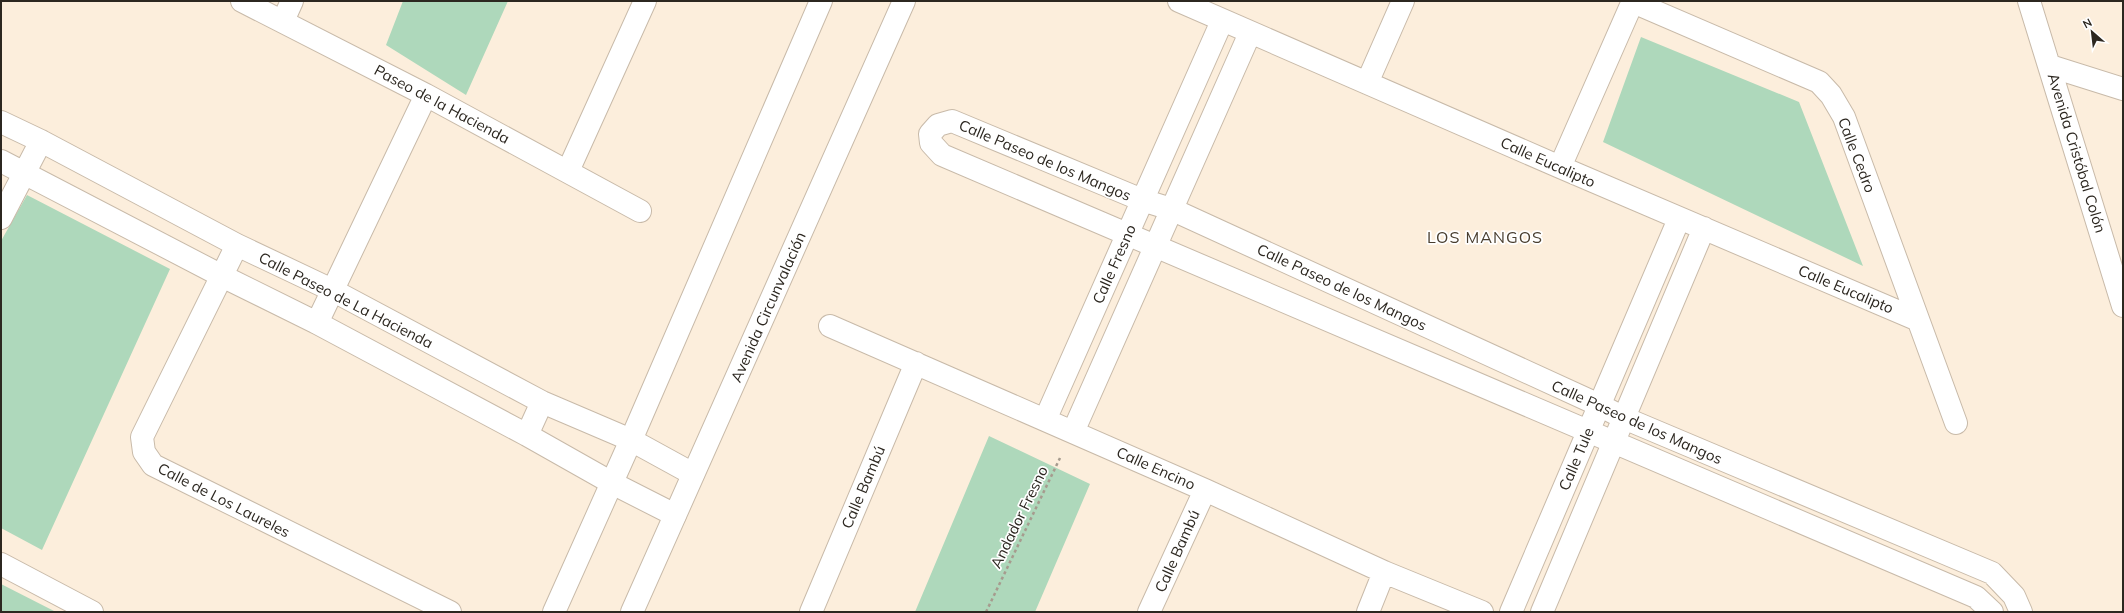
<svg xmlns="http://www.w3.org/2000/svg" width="2124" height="613" font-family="Mulish,sans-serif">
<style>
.green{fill:#aed8bb}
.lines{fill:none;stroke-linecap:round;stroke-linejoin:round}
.street-casing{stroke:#c8baa9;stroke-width:24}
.secondary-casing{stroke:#c8baa9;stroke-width:24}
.path{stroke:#a69b8e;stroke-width:2.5;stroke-dasharray:3 3;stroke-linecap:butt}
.street{stroke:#fff;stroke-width:22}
.secondary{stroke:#fff;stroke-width:22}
.labels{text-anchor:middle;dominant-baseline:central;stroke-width:3.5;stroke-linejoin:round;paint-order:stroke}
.street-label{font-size:15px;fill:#2c2720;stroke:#fff}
.neighbourhood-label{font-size:16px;letter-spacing:1px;fill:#493e2f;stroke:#fff}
</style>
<rect width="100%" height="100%" fill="#fceedc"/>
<path class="green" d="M403,1H508L466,95L386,45Z
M1641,37L1799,102L1863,266L1603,142Z
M27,195L170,269L42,550L1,528V241Z
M989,436L1090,484L1035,612H915Z
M1,584L56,612H1Z"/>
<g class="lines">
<g class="street-casing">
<path id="street" d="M242,1L426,95L640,211
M1179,1L1560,167L1918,320
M2029,1L2123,306
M1633,2L1819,82L1831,95L1844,117L1956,423
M283,21L292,1
M2050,66L2123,89
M1367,83L1403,1
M1,122L41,141L237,245L332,290L542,402L631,440L693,474
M1,161L222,276L317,323L527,435L612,483L675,515
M1560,167L1633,1
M568,171L645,1
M1,218L41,141
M237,245L142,437L144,452L153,465L450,612
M317,323L426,95
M830,326L1205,490L1384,572L1482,612
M1045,420L1222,21
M1073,432L1250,33
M527,435L542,402
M811,612L916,363
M1149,612L1205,490
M1368,612L1384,572
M1511,612L1679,219
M1542,612L1704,228
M1992,612L1976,597L942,155L931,143L930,134L938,125L952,121L1142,200L1171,209L1599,405L1624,418L1992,573L2014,596L2021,612"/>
</g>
<g class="secondary-casing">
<path id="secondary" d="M1,564L92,612
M554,612L631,440L821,1
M632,612L904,1"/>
</g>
<path class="path" d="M986,612L1060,458"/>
<use href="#street" class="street"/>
<use href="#secondary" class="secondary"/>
</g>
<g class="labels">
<g class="street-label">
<text transform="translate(442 104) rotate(28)">Paseo de la Hacienda</text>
<text transform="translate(2077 153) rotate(73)">Avenida Cristóbal Colón</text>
<text transform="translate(1857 155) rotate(69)">Calle Cedro</text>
<text transform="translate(1045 160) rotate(23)">Calle Paseo de los Mangos</text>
<text transform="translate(1548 162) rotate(24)">Calle Eucalipto</text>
<text transform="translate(1114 264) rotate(-66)">Calle Fresno</text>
<text transform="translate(1342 287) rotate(25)">Calle Paseo de los Mangos</text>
<text transform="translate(1846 289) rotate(23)">Calle Eucalipto</text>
<text transform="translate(346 300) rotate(27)">Calle Paseo de La Hacienda</text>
<text transform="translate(768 307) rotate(-66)">Avenida Circunvalación</text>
<text transform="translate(1637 422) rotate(24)">Calle Paseo de los Mangos</text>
<text transform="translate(1576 459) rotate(-67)">Calle Tule</text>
<text transform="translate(1156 468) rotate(24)">Calle Encino</text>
<text transform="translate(863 487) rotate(-67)">Calle Bambú</text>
<text transform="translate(224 500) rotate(27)">Calle de Los Laureles</text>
<text transform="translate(1019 517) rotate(-64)">Andador Fresno</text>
<text transform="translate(1177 551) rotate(-66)">Calle Bambú</text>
</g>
<g class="neighbourhood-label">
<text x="1485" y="237">LOS MANGOS</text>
</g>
</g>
<rect width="2124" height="613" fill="none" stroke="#2c2720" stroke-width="4"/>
<g transform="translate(2092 32) rotate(332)" stroke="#ffffff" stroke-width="3" paint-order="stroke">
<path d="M0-3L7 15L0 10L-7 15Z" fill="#2c2720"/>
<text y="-6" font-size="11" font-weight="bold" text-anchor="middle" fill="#2c2720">N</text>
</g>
</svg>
